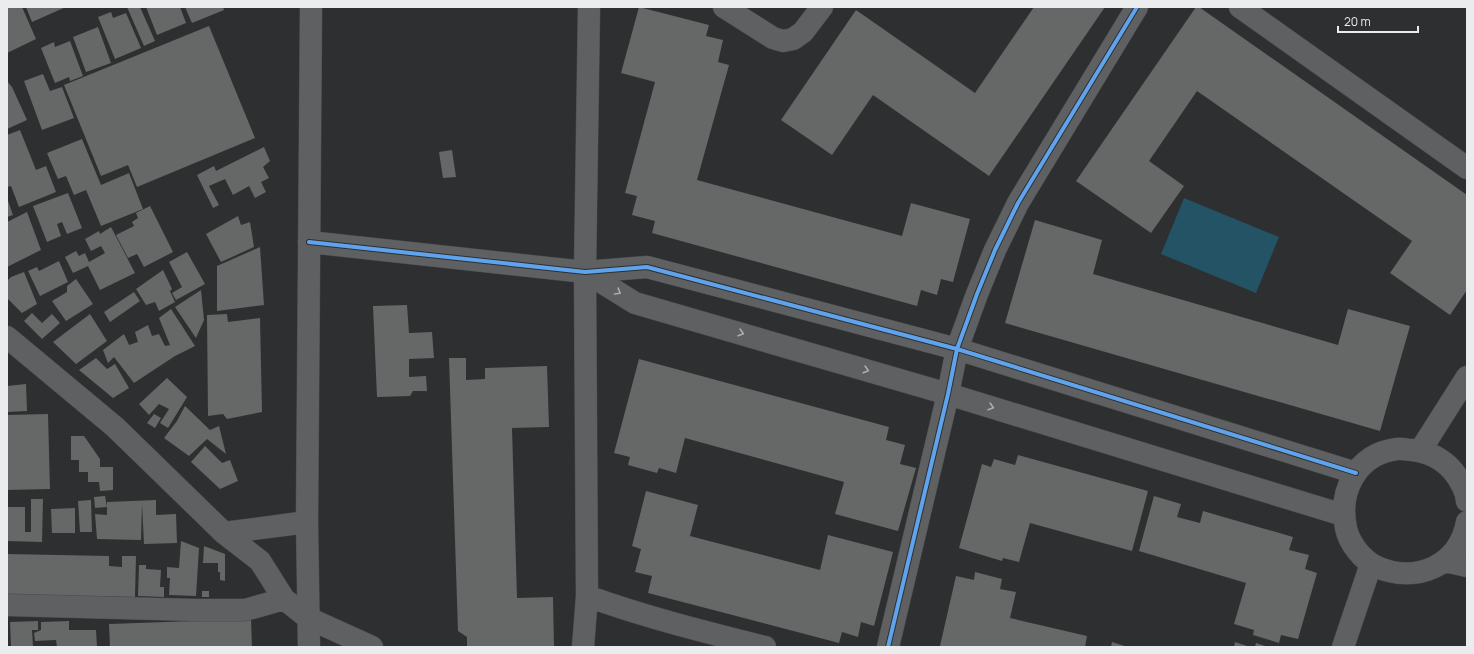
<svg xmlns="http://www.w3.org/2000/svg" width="1474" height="654" font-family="Manrope,sans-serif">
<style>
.green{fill:#235364}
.building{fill:#666767}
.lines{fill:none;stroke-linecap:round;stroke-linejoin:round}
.minor-casing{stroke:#494a4b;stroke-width:23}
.tertiary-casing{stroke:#494a4b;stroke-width:23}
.minor{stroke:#5f6061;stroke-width:22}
.tertiary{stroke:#5f6061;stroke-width:22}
.cycleway-casing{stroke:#2d3031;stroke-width:6}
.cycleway{stroke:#60a3ed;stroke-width:4}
.oneway{stroke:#abadae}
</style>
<rect width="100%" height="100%" fill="#2e2f30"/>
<path class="green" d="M1184,198L1279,237L1256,293L1161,254Z"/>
<path class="building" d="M7,7H22L36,39L7,53Z
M26,7H66L32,22Z
M127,7H140L155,41L144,46Z
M146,7H180L186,23L157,35Z
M185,7H223L224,10L192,23Z
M639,7L709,25L706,36L723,40L718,62L729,65L697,180L902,236L911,203L970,219L953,282L941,279L937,295L921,290L917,306L652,233L655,221L632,215L637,196L625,193L655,82L621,73Z
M1034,7H1105L989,176L873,95L832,155L781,120L856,10L975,93Z
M1196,7H1199L1467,195V290L1450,315L1390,273L1412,241L1197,91L1149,161L1184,186L1151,233L1076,181Z
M111,12L113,18L126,13L141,48L115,59L98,17Z
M209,26L255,138L137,187L128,165L101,176L64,85Z
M98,27L111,63L86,72L73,37Z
M70,41L83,76L70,81L69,77L55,83L41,48L54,42L55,47Z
M43,74L50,91L62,87L74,118L42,130L24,81Z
M7,81L12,87L27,120L7,129Z
M20,130L36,170L46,166L56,192L19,207L11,186L7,187V135Z
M82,139L101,185L129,173L143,209L101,226L86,190L74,195L66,176L58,179L47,153Z
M264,147L270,161L263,167L269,178L261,182L266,192L255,198L249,186L233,195L225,179L209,186L219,205L213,208L197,175L214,166L216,171Z
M452,150L456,177L443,178L439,152Z
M68,193L82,228L67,234L62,222L57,224L61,236L47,242L33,206Z
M7,198L13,215L7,217Z
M150,206L173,252L144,267L137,254L128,258L116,235L134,226L132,222L138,218L136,213Z
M27,212L41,250L7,267V222Z
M238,216L241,225L250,222L254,247L221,262L206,234Z
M1035,220L1102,240L1093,274L1338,345L1348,309L1410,326L1380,431L1005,323Z
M111,227L135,273L100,290L88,266L73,273L65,257L76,251L79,256L85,253L89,262L105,253L101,246L91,251L85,239L99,231L100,234Z
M260,247L264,305L217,311V266Z
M187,252L205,284L176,300L172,293L182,287L169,262Z
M59,261L68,282L40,296L28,271L37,267L39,271Z
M163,270L172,289L170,291L175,302L159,311L155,302L146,305L136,289Z
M24,272L37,304L22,313L7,298V281L11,277Z
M76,279L93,304L66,321L52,301L67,292V286Z
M201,290L204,320L196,338L175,307Z
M134,292L140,301L110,322L104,312Z
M407,305L409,333L432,332L434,358L409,359V377L426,376L427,391H413L410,396L377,397L373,306Z
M171,309L195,346L175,356L134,383L114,357L108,363L103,350L124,334L129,345L138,342L135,332L148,325L152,336L159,334L165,346L170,345L159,318Z
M32,313L42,323L52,314L60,323L42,339L24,321Z
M90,314L107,341L76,364L53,342Z
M227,314L228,322L260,318L262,412L227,419L223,414L208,416L207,315Z
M96,358L107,369L115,364L129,388L113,398L79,370Z
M449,358H466V380L485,379V368L547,366L549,427L512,428L517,598L553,597L554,647H467V637L458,631Z
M639,359L889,427L886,440L905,445L900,464L916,468L898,531L835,514L844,482L685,438L676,473L659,468L657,473L628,465L630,457L614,453Z
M167,378L187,397L168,428L160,423L169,409L159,404L149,415L139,404Z
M26,384L27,411L7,412V386Z
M185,406L210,430L219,426L226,454L207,439L189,456L164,438L177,421Z
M48,414L50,489L7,490V415Z
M154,414L161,418L155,428L147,423Z
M71,436H84L100,459V467H113V490L100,491L99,482H88V472H79V460H71Z
M205,446L222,463L230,460L238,481L220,489L191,462Z
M1018,455L1148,491L1132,551L1030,523L1019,562L1003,558L1002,561L959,548L982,464L991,467L994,459L1015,465Z
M646,491L698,505L690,536L820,570L828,535L893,552L874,626L861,622L858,637L842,632L839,643L648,593L652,576L635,572L641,549L632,546Z
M105,496L107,507L95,508L94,497Z
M1154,496L1181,504L1177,517L1200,523L1203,511L1293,537L1289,550L1309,555L1305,569L1317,573L1298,639L1281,635L1279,643L1253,635L1254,630L1234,624L1246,583L1139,551Z
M31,499H43L42,542L7,541V507H25V532H31Z
M91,500L92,532H80L78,501Z
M156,500V515L176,514L177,543L144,544L142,504L141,540L97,539L95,514L107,515V502Z
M75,508V533H52L51,509Z
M181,541L199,548L196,596L169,595L170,578H167V567L179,568Z
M204,546L225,554V581L220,580V572H218V563H203Z
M7,554L109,556V566L122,567V556H136L135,597L7,595Z
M139,565H146V569L161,570L160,587H164V597L138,596Z
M975,572L1002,579L1000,589L1016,592L1010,618L1087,636L1085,647L940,646L956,576L974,580Z
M202,591H209V597H202Z
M251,619L252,647H110L109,624Z
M38,621V630H32L33,647H11L10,622Z
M69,621V630H96L97,647H57L56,640L35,641L34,633L41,630V622Z
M1112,642L1128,647H1111Z
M1235,642L1250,647H1234Z
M1256,643L1268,647H1255Z"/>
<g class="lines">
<g class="minor-casing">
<path id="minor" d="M724,7L773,38L783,41L793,39L803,32L822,7
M1240,7L1467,168
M309,242L585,272L647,267L957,349L1356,473
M585,272L635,303L948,394L1343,515
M7,337L115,427L224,533L260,561L284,599L308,618L372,647
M1420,451L1467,377
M1467,501C1466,490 1460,480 1453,471C1442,458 1429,452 1412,450C1407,450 1401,448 1397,449C1357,454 1338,491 1346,528C1349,543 1362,560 1377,567C1416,584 1459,566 1467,522
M224,533L307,522
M1445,561L1467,566
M587,596L585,272L589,7
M7,605L195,610H245L284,599
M583,647L587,596C645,617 705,632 765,647
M888,647L948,394L957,349L977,294L995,250L1018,203L1137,7
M1343,647L1371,564"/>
</g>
<g class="tertiary-casing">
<path id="tertiary" d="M309,647L307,522L311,7"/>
</g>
<use href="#minor" class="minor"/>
<use href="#tertiary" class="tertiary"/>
<g class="cycleway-casing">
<path id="cycleway" d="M309,242L585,272L647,267L957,349L1356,473
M888,647L948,394L957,349L977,294L995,250L1018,203L1137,7"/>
</g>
<use href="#cycleway" class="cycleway"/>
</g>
<defs><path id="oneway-chevron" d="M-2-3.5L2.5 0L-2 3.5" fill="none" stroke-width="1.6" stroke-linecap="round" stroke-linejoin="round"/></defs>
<g class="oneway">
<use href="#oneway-chevron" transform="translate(618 292) rotate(31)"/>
<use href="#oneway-chevron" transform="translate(741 333) rotate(16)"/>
<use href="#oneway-chevron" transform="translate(866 370) rotate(16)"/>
<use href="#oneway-chevron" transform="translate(991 407) rotate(17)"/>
</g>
<rect width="1474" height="654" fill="none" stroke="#eaeced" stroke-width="16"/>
<path d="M1338 26v6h80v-6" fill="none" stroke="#eaeced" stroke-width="2"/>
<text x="1344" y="26" font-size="12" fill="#eaeced" stroke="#2d3031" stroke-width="3" paint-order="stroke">20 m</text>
</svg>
